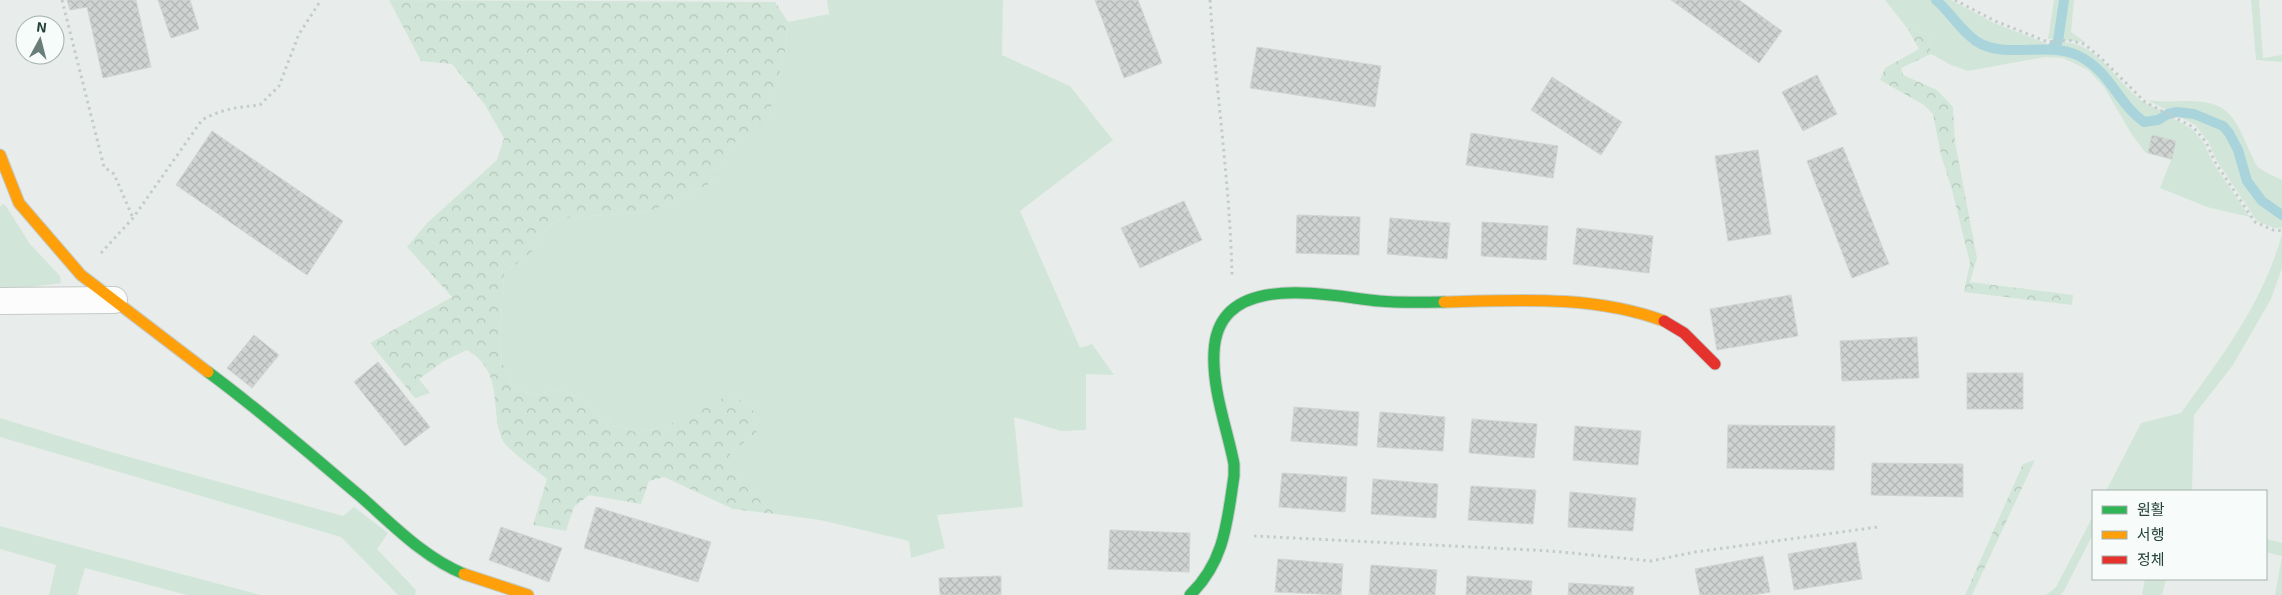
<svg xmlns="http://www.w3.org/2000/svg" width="2282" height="595" font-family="'Exo 2','Noto Sans KR',sans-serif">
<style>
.green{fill:#d1e6d8}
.forest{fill:url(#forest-crowns)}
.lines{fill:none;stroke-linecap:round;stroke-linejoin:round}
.stream{stroke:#a9d4db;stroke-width:10}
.building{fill:url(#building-cross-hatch);stroke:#d1d6d4}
.street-casing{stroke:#c5cac8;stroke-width:28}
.fast-casing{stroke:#c3cbc8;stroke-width:13}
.slow-casing{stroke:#c3cbc8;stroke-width:13}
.jam-casing{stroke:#c3cbc8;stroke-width:13}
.path{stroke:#c3ccca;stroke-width:3;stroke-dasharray:2.5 4;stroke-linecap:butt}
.street{stroke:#fcfcfc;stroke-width:26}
.fast{stroke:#30b455;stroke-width:11}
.slow{stroke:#ff9f0a;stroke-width:11}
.jam{stroke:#e5322d;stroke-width:11}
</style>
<defs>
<pattern id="forest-crowns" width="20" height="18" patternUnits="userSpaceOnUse" patternTransform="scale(1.25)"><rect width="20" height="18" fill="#d1e6d8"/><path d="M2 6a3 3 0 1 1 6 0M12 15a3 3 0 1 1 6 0" fill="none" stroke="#b3c6ba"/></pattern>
<pattern id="building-cross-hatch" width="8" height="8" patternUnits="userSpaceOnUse" patternTransform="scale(1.25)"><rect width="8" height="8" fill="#cfd4d2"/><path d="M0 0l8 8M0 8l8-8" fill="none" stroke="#b2b7b5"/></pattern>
</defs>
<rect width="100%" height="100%" fill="#e8edeb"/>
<path class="green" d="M827,0H1003L1002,55L1070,86L1113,140L1020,211L1080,348L1092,344L1114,375L1086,374V430L1061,431L1014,417L1023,507L937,515L945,548L911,558L909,541L820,520L775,514L730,472V453L757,433L752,405L730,396L667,426L637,433L600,417L582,399L563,390L535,394L514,390L502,362L500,336L504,273L531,253L548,227L562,218L649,212L709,184L735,142L766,126L785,51L788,22L829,14Z
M1885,0H1932L1976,44L2017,53L2060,52L2085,62L2108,83L2129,114L2143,124L2159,122L2169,116L2192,129L2204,143L2213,163L2250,217L2207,207L2160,188L2171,160L2145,152L2132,135L2104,87L2088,70L2063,58L2045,57L1968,71L1951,65L1931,54L1929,36L1907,28Z
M1940,0H1951L1994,23L2048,44H2054L2051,46L2017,48L1978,40Z
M2054,0H2062L2056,39H2048Z
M2067,0H2074L2071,32L2085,42L2061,40Z
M2251,0H2259L2263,58L2282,55V62L2256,60Z
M2059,42C2095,40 2113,77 2138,98C2146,105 2157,107 2165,113L2158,118L2144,119C2133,111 2129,104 2121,92C2106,69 2083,50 2055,46Z
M2147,100C2169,104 2194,97 2216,105C2235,112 2243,137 2251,154C2253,158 2255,164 2258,167C2265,173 2275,176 2282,180V213C2240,196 2251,146 2225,125C2214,116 2193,111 2178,110C2175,110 2171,111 2167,110C2160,107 2154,103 2147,100Z
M2176,115C2187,115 2196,118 2206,122C2243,137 2229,155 2246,184C2255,198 2265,207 2278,217H2282V228H2274L2257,221L2217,161L2208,141L2195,125Z
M2,204L6,206L30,244L60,276L61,283L0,291V207Z
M2282,234V268L2271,299L2233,365L2194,415L2192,491H2106L2141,423L2181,413C2222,356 2263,303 2282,234Z
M0,418L111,452L343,516L354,507L388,533L377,549L416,590L415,595H398L341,537L0,437Z
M2093,516V534L2064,591L2060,595H2046L2056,587Z
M0,526L261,595H187L85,568L77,595H49L56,565L0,549Z
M2266,539L2282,543V595H2275L2282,556L2266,552Z
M2145,579H2166L2162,595H2142Z"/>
<path class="forest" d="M389,0L775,2L788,22L785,51L766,127L735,142L709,184L649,212L562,218L548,227L531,253L504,273L500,336L502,362L514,390L535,394L563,390L582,399L600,417L637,433L667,426L703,405L730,396L752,405L757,433L730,453V472L775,514L733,509L664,477L649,481L641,504L589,495L574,507L566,531L533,525L547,479C538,472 506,448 503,441C489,409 505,372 467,350L444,361L419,379L430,393L415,398L370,343L452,297L407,247L427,223L497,160L504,138L485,105L452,64L421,61Z
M1907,28L1929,36L1931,54L1901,68L1903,75L1937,90L1953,107L1955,142L1977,258L1970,282L2073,295L2072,305L1964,292L1970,263L1952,190L1941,155L1933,114L1924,105L1880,80L1885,68L1919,49Z
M2035,460L1972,595H1965L2023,464Z"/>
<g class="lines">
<path class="stream" d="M1936,0C1950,12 1961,31 1976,41C2004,60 2047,41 2077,55C2111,71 2117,103 2144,122L2158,120L2168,114L2177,112L2194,114L2223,126L2229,133L2238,150L2247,181L2262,201L2282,215
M2051,49L2058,41L2064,0"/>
</g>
<path class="building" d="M67,0H136L151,67L103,78L87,7L70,10Z
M158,0H190L199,29L171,38Z
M1095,0H1138L1162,63L1124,78Z
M1671,0H1739L1782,31L1759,63Z
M1257,47L1381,66L1375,107L1250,88Z
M1817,75L1837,114L1803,131L1782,92Z
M1552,77L1622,122L1601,155L1531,110Z
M212,131L343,221L307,275L176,185Z
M1471,133L1558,146L1553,178L1466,165Z
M2152,135L2176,141L2172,159L2148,153Z
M1843,147L1889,264L1852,278L1807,161Z
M1758,150L1771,234L1728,241L1715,156Z
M1184,201L1202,240L1140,268L1121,228Z
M1297,215L1360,217L1359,255L1296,253Z
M1390,218L1450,223L1447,259L1387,254Z
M1482,222L1548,226L1546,260L1481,256Z
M1577,228L1653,236L1649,273L1573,264Z
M1791,295L1798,336L1717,350L1710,309Z
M254,335L279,355L252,388L227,368Z
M1917,337L1919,378L1842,381L1840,341Z
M378,362L430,427L405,446L354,382Z
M1967,373H2023V409H1967Z
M1294,407L1359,412L1357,446L1291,441Z
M1380,412L1445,417L1443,451L1377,447Z
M1472,419L1537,424L1534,458L1469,453Z
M1728,425L1835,426L1834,470L1727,468Z
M1575,426L1641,431L1638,465L1573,460Z
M1872,463L1963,464V497L1871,495Z
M1282,473L1347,477L1345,512L1279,507Z
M1373,479L1438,484L1436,518L1371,514Z
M1471,486L1536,490L1533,524L1468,520Z
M1570,492L1636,498L1633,531L1568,527Z
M596,507L711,542L698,582L584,548Z
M501,527L562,548L549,582L489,560Z
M1110,530L1190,533L1189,572L1108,569Z
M1856,542L1862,579L1794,590L1788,554Z
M1763,556L1770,592L1753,595H1700L1695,569Z
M1278,559L1343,564L1341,595L1275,592Z
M1371,565L1437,570L1435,595H1369Z
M1001,576V595H940L939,578Z
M1467,576L1532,581L1531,595H1466Z
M1569,583L1634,587L1633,595H1568Z"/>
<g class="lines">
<g class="street-casing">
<path id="street" d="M0,301L114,300"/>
</g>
<g class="fast-casing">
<path id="fast" d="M208,372C261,411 310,454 360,496C391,523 424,558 464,574
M1190,595C1225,561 1227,522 1234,476V464C1227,428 1212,390 1214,352C1218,269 1327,296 1379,301C1401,303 1422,302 1444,302"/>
</g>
<g class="slow-casing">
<path id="slow" d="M0,155L19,203L81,275L208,372
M1444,302C1517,300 1594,295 1664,321
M464,574L528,595"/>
</g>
<g class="jam-casing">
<path id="jam" d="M1664,321L1684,333L1715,364"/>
</g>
<path class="path" d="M62,0L104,167L114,174L133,218
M1210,0C1216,92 1230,184 1232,276
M1955,0L1995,21L2048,42L2068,40L2084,44L2100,57L2145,102L2193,127L2206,142L2215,162L2255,222L2273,230L2282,231
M101,253L133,218L202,120C221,109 239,107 260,105L279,86L299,34L321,0
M1254,536L1551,551L1651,561L1695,552L1878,527"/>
<use href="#street" class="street"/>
<use href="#fast" class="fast"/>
<use href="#slow" class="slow"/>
<use href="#jam" class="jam"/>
</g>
<rect x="2092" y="490" width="175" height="90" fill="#f7fbf9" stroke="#a3b1ad"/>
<rect x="2102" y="506" width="25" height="8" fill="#30b455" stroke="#a3b1ad"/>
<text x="2137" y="515" font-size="15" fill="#24423a">원활</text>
<rect x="2102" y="531" width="25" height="8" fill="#ff9f0a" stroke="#a3b1ad"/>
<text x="2137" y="540" font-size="15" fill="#24423a">서행</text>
<rect x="2102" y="556" width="25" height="8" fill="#e5322d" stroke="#a3b1ad"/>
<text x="2137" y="565" font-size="15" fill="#24423a">정체</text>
<g transform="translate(40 40) rotate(7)"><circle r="24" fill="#f7fbf9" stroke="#a3b1ad"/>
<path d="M0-4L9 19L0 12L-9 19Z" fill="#697e78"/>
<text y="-8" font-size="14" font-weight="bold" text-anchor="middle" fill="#24423a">N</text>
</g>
</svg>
